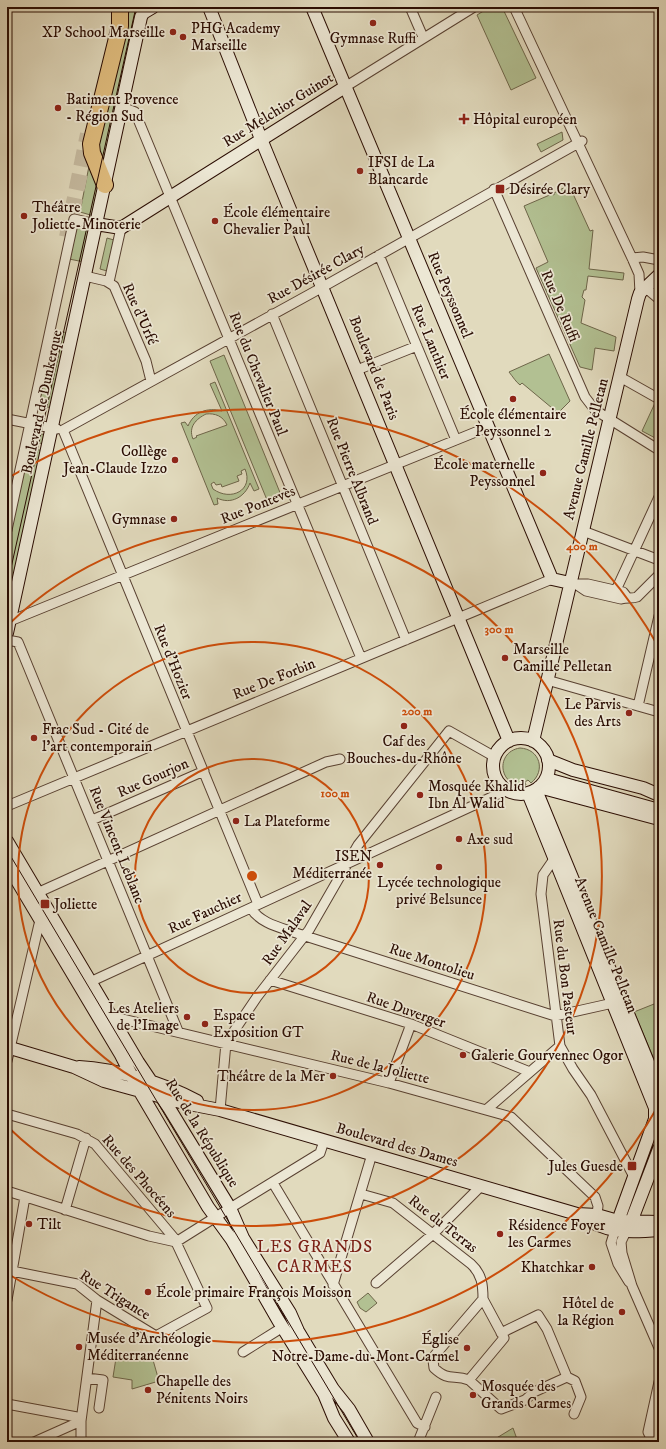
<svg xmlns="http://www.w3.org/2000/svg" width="666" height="1449" font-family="'IM FELL DW Pica',serif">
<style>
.green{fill:#b2c092;stroke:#6e664a;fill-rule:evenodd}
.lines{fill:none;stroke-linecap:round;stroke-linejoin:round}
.highway-tunnel{stroke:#c6bba1;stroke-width:16;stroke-dasharray:16 8;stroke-linecap:butt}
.street-casing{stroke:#584031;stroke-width:11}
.secondary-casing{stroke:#2a0c02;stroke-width:14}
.highway-casing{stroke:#2a0c02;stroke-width:18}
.street{stroke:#ece7d4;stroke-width:9}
.secondary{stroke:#ece7d4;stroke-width:12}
.highway{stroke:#e0bd7e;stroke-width:16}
.tram{stroke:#2a0c02;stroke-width:1}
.ring{fill:none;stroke:#cc4d0a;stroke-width:2}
.poi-dot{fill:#8f2418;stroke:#ece7d4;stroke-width:1.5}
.labels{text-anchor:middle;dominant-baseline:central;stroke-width:3.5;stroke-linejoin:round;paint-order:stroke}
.poi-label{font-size:15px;fill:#2a0c02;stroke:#ece7d4;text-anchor:start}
.street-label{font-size:15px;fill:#2a0c02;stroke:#ece7d4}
.quarter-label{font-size:17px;letter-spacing:1px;fill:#7a1f14;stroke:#ece7d4}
.centre{fill:#cc4d0a;stroke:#ece7d4;stroke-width:2}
.ring-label{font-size:12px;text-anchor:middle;font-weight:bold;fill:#cc4d0a;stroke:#ece7d4;stroke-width:3.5;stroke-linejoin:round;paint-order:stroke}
</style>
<rect width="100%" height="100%" fill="#e1dabd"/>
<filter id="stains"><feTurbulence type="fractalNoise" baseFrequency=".005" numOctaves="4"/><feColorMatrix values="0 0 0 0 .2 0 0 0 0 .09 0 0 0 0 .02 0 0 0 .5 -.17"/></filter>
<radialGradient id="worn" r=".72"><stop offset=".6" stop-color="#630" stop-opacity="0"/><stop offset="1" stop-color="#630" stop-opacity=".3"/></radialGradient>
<path class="green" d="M130,7H144L105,171L96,138L112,87Z
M490,7H502L536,78L511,90L477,15Z
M562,132L563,140L541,152L537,144Z
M90,161L99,180L94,216L80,212Z
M569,185L590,231L593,230L589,269L624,273L623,280L588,276L586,290H584L582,297L585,300L581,323L616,337L614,351L595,348L592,370L580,367L536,268L548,262L524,206L552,194L554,195V193Z
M76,226L91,229L84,262L69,259Z
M107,238L114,240L107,271L100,269Z
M54,330L68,333L52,408L38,405Z
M549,354L570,401L558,413L522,383L520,385C516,382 513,377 509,372Z
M224,355L281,495L267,500L210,361Z
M215,382L259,489L254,491L250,483C245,497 231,505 217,498L218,504L214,505L181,423L185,422L188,426C194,412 207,407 222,411L210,384ZM206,414C215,413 223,416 227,425L196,436L197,437L193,439C188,427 196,419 206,414ZM245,469C254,490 231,502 213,489L211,484L214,482L216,485L221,484L222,487L239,481L237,476L242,474L241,471Z
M655,403L659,406V440L642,431Z
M32,432L46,435L44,444L30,441Z
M28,447L43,451L12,592L7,591V542Z
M520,748C540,749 546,771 531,783L528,780L525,782L526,785C499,789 494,752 520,748Z
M659,1002V1071L634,1012Z
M368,1293L377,1303L366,1312L360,1308L357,1302Z
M151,1353L159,1381L132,1389V1380L113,1377L116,1358L126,1359Z
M513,1428L518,1442H490Z"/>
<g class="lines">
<path class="highway-tunnel" d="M67,237L88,134"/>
<g class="street-casing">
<path id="street" d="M410,7L423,37
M514,7L632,258L639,274L640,293
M345,87L474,7
M122,107L135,112L361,658
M494,189L585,397L595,410L659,450
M379,255L456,440
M632,258L643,257L659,260
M85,276L106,281L114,286L146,361L151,381
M109,282L121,228
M646,288L659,299
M272,314L406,640
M357,370L417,346
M620,377L659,399
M7,419L57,429
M63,430L312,293L582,141
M63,430L258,904
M7,530L74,219L96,224
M583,531L659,560
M575,584H588L623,592L627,597
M577,585L586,591L621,599C627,597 632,599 637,597L659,575
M616,590L659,497
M10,621L488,427
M7,640L18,642L178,1031
M547,680L659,712
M638,706L659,616
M7,806L552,579
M92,820L204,771
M554,859L543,875L541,894L560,1046L573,1069L591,1095L634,1177
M37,893L326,762L340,759
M251,908C260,924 283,928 299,934L555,1016L613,1003
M270,980L411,1024L530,1072
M90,982L507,790
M110,1016L389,1083L511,1117L595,1197L598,1206L597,1215
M7,1061L40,920
M389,1083L411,1024
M220,1110L226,1043L257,997L309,930L358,845L449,731L495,757
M486,1110L560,1046
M7,1114L77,1134L95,1144L174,1238L207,1308L156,1336L97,1300L77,1284L12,1271
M273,1183L417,1423L425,1427
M7,1191L149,1236L176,1242
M361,1194L393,1203L471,1264C482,1274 483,1285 483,1299
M65,1210L86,1138
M214,1218L320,1153L324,1141
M617,1224L611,1243L618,1264L629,1282
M628,1227L621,1242L622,1253L632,1286L659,1348
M176,1242L211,1220
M376,1283L433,1234L481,1186
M333,1285L372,1154
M483,1299L435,1355L433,1360L434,1368C449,1382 453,1374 469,1380L501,1409L525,1400L534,1392L567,1377
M7,1300L25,1197
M501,1333L538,1315L547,1329L567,1377L575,1381L581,1397L574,1414
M243,1352L283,1327
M87,1378L103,1380L99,1408
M469,1380L504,1338L483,1299
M7,1404L77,1417L81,1421
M652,1440L648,1432L659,1382
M34,1442L81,1421
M81,1442V1421L97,1300
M418,1442L436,1397
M651,1442L656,1434L659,1421"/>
</g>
<g class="secondary-casing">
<path id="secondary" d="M209,7L261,139L509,741
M312,7L552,579L570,583
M96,224L121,228L345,87
M7,633L141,17L143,13L153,7
M493 766a28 28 0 1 1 56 0a28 28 0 1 1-56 0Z
M533,741L638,299L640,293L659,275
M548,760L573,770L643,788L659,795
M547,779L659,810
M539,787L659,819
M536,790L659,1089
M528,793L655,1108V1119L618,1221
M7,841L138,1062L169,1108L230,1208L243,1238L290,1313L298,1331L333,1389L349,1409L368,1442
M7,864L121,1055L139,1090L208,1207L232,1240L278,1320L324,1394L334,1418L349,1442
M7,1047L74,1067L104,1081L184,1103L220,1110L577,1214L597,1215L618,1221L659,1222
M79,1067C116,1069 164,1083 197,1101
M577,1214C606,1233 626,1233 659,1230
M631,1222L659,1149"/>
</g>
<g class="highway-casing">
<path id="highway" d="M105,185L92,153L91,144L120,26V7"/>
</g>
<use href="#street" class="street"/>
<use href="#secondary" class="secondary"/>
<use href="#highway" class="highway"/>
<path class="tram" d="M7,586L136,7
M7,850L360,1442"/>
</g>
<g class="ring">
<circle cx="252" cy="876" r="117"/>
<circle cx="252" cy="876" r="234"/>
<path d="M9 624A350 350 0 1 1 9 1128"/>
<path d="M658 1106A467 467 0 0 1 8 1274M8 478A467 467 0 0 1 658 646"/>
</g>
<g class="poi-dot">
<circle cx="373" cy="23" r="4"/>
<circle cx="173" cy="32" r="4"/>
<circle cx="183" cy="37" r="4"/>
<circle cx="58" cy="108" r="4"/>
<path d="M462 113h4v4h4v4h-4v4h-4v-4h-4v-4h4z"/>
<circle cx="360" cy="171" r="4"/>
<rect x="495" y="184" width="10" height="10" rx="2"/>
<circle cx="24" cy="216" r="4"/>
<circle cx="215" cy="221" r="4"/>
<circle cx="513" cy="399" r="4"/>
<circle cx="175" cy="460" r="4"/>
<circle cx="543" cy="473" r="4"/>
<circle cx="174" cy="519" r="4"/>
<circle cx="505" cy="658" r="4"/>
<circle cx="629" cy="713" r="4"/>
<circle cx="404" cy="726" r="4"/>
<circle cx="34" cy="738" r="4"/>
<circle cx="420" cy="795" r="4"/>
<circle cx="236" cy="821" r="4"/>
<circle cx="459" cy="839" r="4"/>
<circle cx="380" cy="865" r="4"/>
<circle cx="439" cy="867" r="4"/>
<rect x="40" y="899" width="10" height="10" rx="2"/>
<circle cx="187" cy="1017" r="4"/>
<circle cx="205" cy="1024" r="4"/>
<circle cx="463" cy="1055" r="4"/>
<circle cx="333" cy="1076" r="4"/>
<rect x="627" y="1161" width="10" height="10" rx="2"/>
<circle cx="29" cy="1224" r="4"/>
<circle cx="500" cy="1234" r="4"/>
<circle cx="592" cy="1267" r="4"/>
<circle cx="148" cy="1292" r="4"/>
<circle cx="622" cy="1312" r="4"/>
<circle cx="79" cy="1347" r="4"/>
<circle cx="467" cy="1348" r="4"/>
<circle cx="148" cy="1390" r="4"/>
<circle cx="473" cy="1395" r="4"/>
</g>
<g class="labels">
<g class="poi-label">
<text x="191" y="28">PHG Academy<tspan x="191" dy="17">Marseille</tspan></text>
<text x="165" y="32" text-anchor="end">XP School Marseille</text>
<text x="373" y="38" text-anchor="middle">Gymnase Ruffi</text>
<text x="66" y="99">Batiment Provence<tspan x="66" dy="17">- Région Sud</tspan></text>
<text x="473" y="119">Hôpital européen</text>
<text x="368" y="162">IFSI de La<tspan x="368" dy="17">Blancarde</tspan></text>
<text x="509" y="189">Désirée Clary</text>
<text x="32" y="207">Théâtre<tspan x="32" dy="17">Joliette-Minoterie</tspan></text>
<text x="223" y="212">École élémentaire<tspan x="223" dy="17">Chevalier Paul</tspan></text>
<text x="513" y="414" text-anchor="middle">École élémentaire<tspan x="513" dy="17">Peyssonnel 2</tspan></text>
<text x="167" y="451" text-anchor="end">Collège<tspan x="167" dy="17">Jean-Claude Izzo</tspan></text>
<text x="535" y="464" text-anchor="end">École maternelle<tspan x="535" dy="17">Peyssonnel</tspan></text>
<text x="166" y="519" text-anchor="end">Gymnase</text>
<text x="513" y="649">Marseille<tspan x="513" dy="17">Camille Pelletan</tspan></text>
<text x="621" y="704" text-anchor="end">Le Parvis<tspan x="621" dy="17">des Arts</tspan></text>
<text x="42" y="729">Frac Sud - Cité de<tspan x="42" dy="17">l'art contemporain</tspan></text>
<text x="404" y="741" text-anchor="middle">Caf des<tspan x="404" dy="17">Bouches-du-Rhône</tspan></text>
<text x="428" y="786">Mosquée Khalid<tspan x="428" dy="17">Ibn Al Walid</tspan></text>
<text x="244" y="821">La Plateforme</text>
<text x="467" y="839">Axe sud</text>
<text x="372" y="856" text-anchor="end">ISEN<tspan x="372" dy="17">Méditerranée</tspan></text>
<text x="439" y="882" text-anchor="middle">Lycée technologique<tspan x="439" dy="17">privé Belsunce</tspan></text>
<text x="54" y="904">Joliette</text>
<text x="179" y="1008" text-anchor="end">Les Ateliers<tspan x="179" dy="17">de l'Image</tspan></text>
<text x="213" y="1015">Espace<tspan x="213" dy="17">Exposition GT</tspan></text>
<text x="471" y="1055">Galerie Gourvennec Ogor</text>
<text x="325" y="1076" text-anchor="end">Théâtre de la Mer</text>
<text x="623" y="1166" text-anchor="end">Jules Guesde</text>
<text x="37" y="1224">Tilt</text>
<text x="508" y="1225">Résidence Foyer<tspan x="508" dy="17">les Carmes</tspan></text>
<text x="584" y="1267" text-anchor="end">Khatchkar</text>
<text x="156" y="1292">École primaire François Moisson</text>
<text x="614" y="1303" text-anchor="end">Hôtel de<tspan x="614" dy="17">la Région</tspan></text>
<text x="87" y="1338">Musée d'Archéologie<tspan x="87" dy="17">Méditerranéenne</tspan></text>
<text x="459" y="1339" text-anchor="end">Église<tspan x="459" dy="17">Notre-Dame-du-Mont-Carmel</tspan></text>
<text x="156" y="1381">Chapelle des<tspan x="156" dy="17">Pénitents Noirs</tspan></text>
<text x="481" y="1386">Mosquée des<tspan x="481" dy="17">Grands Carmes</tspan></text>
</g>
<g class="street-label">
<text transform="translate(278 110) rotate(-32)">Rue Melchior Guinot</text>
<text transform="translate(316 274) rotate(-29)">Rue Désirée Clary</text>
<text transform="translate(450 295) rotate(67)">Rue Peyssonnel</text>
<text transform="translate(560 306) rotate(67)">Rue De Ruffi</text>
<text transform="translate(140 314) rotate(66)">Rue d'Urfé</text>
<text transform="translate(431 342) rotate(67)">Rue Lanthier</text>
<text transform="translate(374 368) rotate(68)">Boulevard de Paris</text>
<text transform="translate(258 374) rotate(68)">Rue du Chevalier Paul</text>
<text transform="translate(42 402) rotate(-78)">Boulevard de Dunkerque</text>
<text transform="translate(586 449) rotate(-76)">Avenue Camille Pelletan</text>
<text transform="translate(352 471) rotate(68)">Rue Pierre Albrand</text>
<text transform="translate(258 505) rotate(-22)">Rue Pontevès</text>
<text transform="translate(173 662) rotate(68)">Rue d'Hozier</text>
<text transform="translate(274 679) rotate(-22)">Rue De Forbin</text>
<text transform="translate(153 778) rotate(-24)">Rue Gourjon</text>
<text transform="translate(117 845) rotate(68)">Rue Vincent Leblanc</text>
<text transform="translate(205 913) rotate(-25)">Rue Fauchier</text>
<text transform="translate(287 933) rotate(-55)">Rue Malaval</text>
<text transform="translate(606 945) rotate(68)">Avenue Camille Pelletan</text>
<text transform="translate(432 962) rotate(18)">Rue Montolieu</text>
<text transform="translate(565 977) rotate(83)">Rue du Bon Pasteur</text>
<text transform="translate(406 1010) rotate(19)">Rue Duverger</text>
<text transform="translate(380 1067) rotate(14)">Rue de la Joliette</text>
<text transform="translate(202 1133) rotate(58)">Rue de la République</text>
<text transform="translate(397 1145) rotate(16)">Boulevard des Dames</text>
<text transform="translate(139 1176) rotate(49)">Rue des Phocéens</text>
<text transform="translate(443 1224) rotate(38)">Rue du Terras</text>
<text transform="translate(115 1295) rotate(32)">Rue Trigance</text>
</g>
<g class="quarter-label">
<text x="315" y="1247">LES GRANDS<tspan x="315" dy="20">CARMES</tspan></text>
</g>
</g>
<circle cx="252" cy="876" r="6" class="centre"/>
<g class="ring-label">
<text x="582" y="550">400 m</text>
<text x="499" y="633">300 m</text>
<text x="417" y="715">200 m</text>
<text x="335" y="797">100 m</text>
</g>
<rect width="666" height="1449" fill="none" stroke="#e1dabd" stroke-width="24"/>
<rect x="8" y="8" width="650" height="1433" fill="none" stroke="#2a0c02" stroke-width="2"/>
<rect x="12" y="12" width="642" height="1425" fill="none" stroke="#2a0c02"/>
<rect width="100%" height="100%" filter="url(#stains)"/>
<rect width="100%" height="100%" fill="url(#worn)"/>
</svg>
